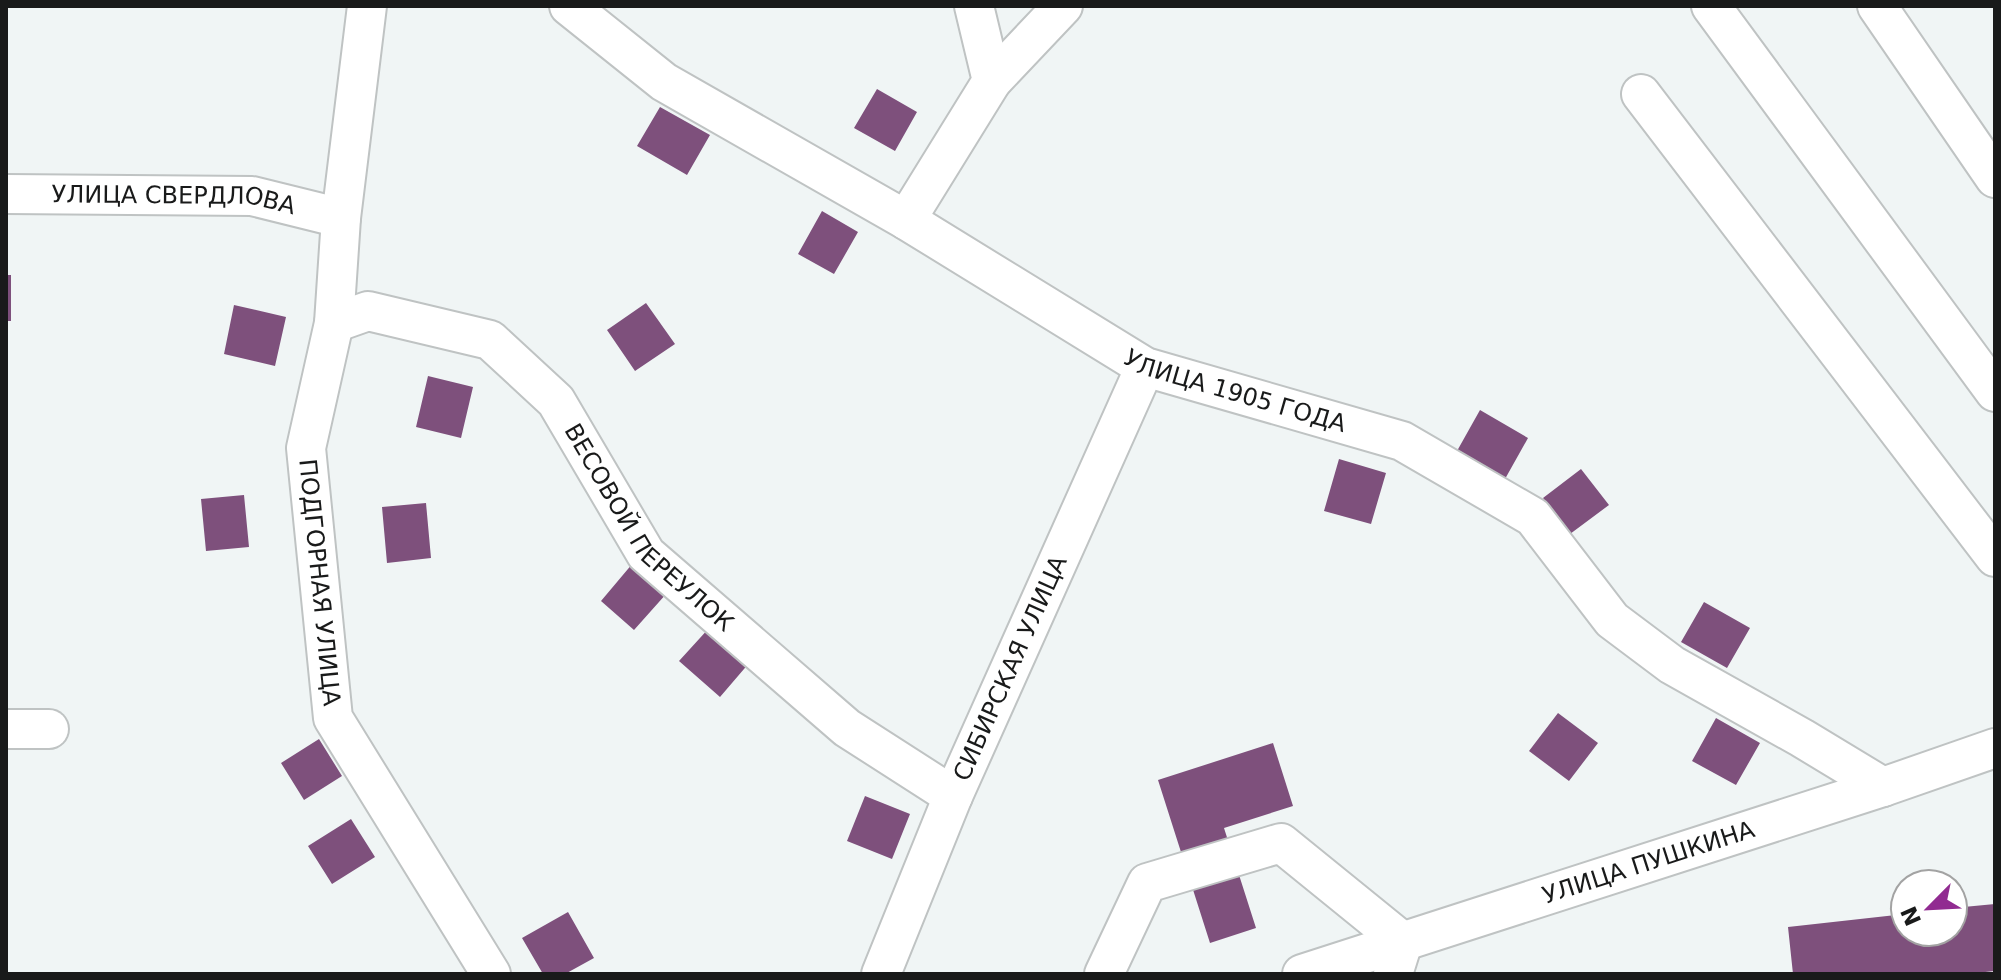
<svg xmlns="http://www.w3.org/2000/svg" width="2001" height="980" font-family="'DejaVu Sans',sans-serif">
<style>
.building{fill:#7e507c}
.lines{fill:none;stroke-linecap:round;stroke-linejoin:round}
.minor-casing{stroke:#bfc3c3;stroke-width:42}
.minor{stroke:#fff;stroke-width:38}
.labels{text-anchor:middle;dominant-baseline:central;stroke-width:8;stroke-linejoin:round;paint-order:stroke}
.street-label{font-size:24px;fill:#191a1a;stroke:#fff}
</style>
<rect width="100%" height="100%" fill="#f0f5f5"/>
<path class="building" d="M877,89L917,112L895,151L854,128Z
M660,107L710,135L687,175L637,146Z
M822,211L858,232L834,274L798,254Z
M6,275H11V321H6Z
M646,303L675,344L635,371L607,330Z
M234,305L286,317L275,366L224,354Z
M428,376L473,387L461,438L416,427Z
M1480,410L1528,438L1505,479L1457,451Z
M1339,459L1386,473L1371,524L1324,511Z
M1581,469L1609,505L1570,534L1543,498Z
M244,495L249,547L206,551L201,499Z
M426,503L431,558L387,563L382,507Z
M633,563L667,593L634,630L601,601Z
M1704,602L1750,628L1727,668L1681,642Z
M710,627L750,662L720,697L679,661Z
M1558,713L1598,743L1569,781L1529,751Z
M1716,718L1760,743L1736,785L1692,761Z
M319,739L342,776L304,800L281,763Z
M1273,743L1293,806L1224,828L1256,928L1210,943L1158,780Z
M865,796L910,814L892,859L847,841Z
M351,819L375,857L332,884L308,846Z
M1995,904V971L1966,974H1793L1788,927L1905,914V932H1953V908Z
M568,912L594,958L565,974H543L522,938Z"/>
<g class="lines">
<g class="minor-casing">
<g id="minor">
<path id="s1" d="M367,6L341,218L334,323L306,448L333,718L491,974"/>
<path id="s2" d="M569,6L664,82L906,220L1145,367L1402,441L1533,517L1612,620L1672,665L1802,738L1883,787"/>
<path d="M1711,6L1995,392"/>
<path d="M1877,6L1995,178"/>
<path d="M992,81L1063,6"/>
<path d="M1641,94L1995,557"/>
<path id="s3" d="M6,194L252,196L341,218"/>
<path d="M906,220L992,81L974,6"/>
<path id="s4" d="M334,323L368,311L490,340L556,401L646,554L847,728L953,796"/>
<path d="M6,729H49"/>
<path id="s5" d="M881,974L953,796L1145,367"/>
<path d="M1104,974L1147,883L1281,843L1403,942L1393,974"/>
<path id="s6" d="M1302,974L1883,787L1995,748"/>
</g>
</g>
<use href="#minor" class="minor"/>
</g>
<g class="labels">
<g class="street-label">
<text stroke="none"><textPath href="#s3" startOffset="168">УЛИЦА СВЕРДЛОВА</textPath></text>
<text stroke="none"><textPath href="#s2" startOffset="774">УЛИЦА 1905 ГОДА</textPath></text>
<text stroke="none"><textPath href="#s4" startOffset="410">ВЕСОВОЙ ПЕРЕУЛОК</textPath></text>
<text stroke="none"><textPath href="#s1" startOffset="582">ПОДГОРНАЯ УЛИЦА</textPath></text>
<text stroke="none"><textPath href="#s5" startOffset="332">СИБИРСКАЯ УЛИЦА</textPath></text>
<text stroke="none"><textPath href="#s6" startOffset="364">УЛИЦА ПУШКИНА</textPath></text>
</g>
</g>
<rect width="2001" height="980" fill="none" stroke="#191a1a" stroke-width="16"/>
<g transform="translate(1929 908) rotate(246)"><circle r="38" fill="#ffffff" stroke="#a3a3a3" stroke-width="2"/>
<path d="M0-6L14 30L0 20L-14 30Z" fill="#912b91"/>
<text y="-12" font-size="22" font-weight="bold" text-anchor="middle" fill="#191a1a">N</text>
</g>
</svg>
